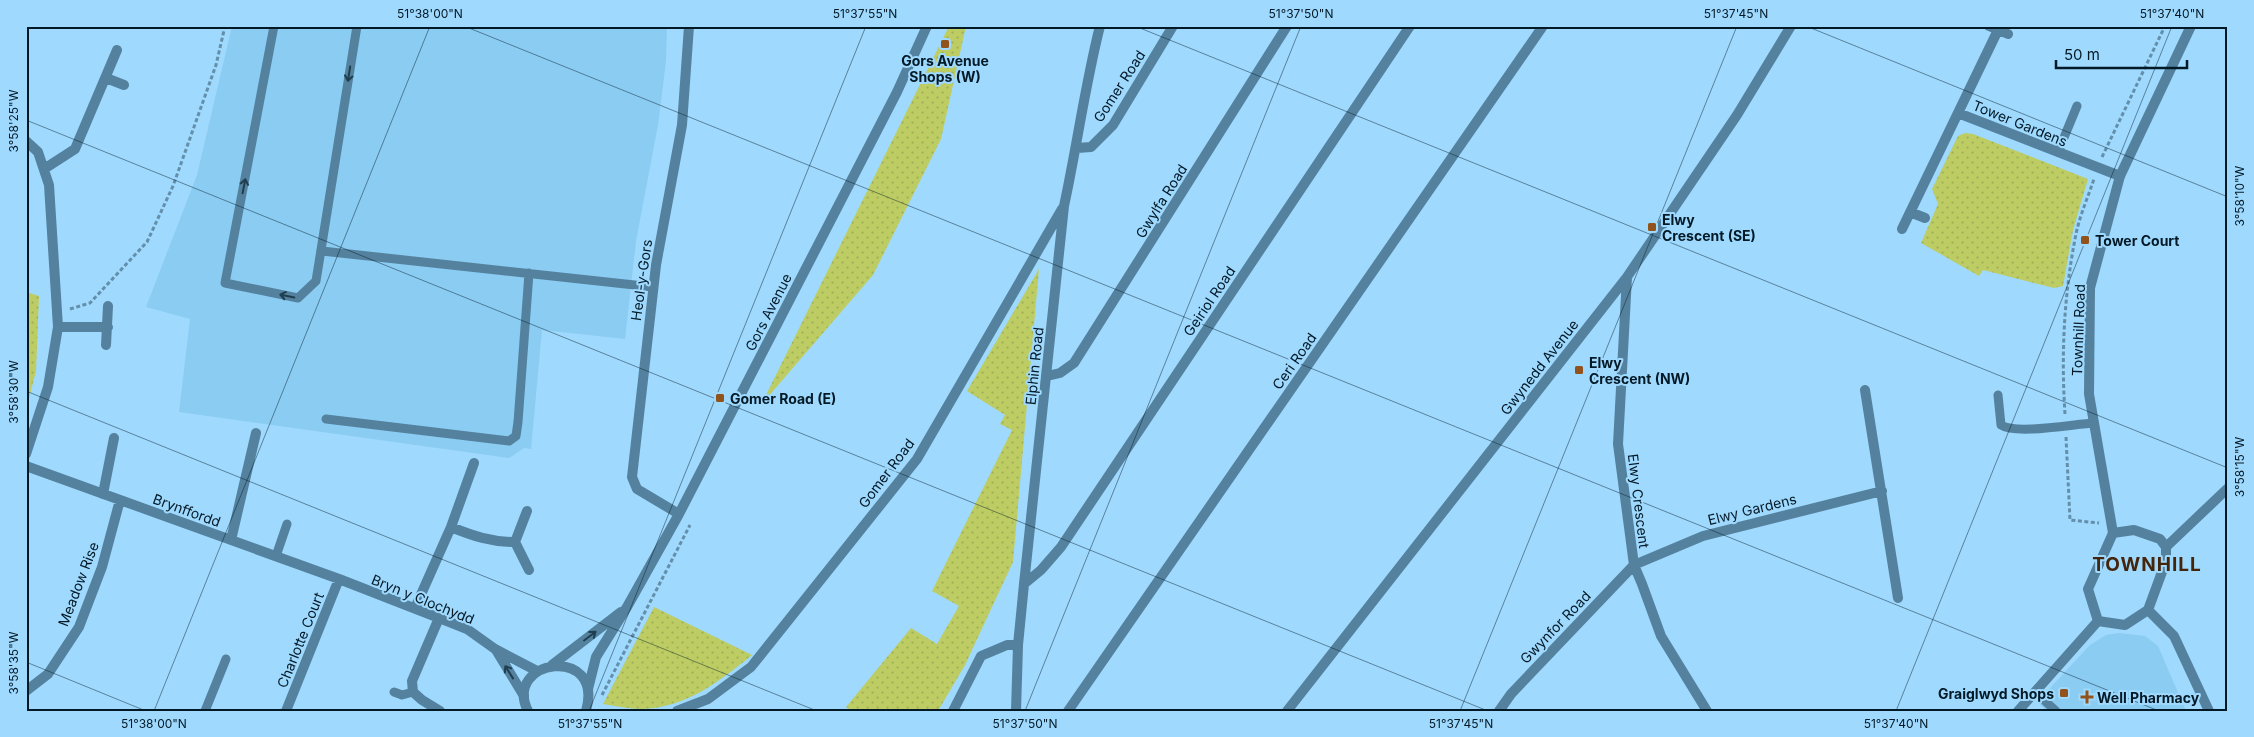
<svg xmlns="http://www.w3.org/2000/svg" width="2254" height="737" font-family="Inter,sans-serif">
<style>
.built{fill:#8bccf3}
.grass{fill:url(#grass-dots)}
.lines{fill:none;stroke-linecap:round;stroke-linejoin:round}
.path{stroke:#638faa;stroke-width:3;stroke-dasharray:4 2.5;stroke-linecap:butt}
.service{stroke:#54829e;stroke-width:9}
.minor{stroke:#54829e;stroke-width:10}
.tertiary{stroke:#54829e;stroke-width:10}
.oneway{stroke:#1f3e50}
.ticks{fill:none;stroke:#031926;stroke-width:1;stroke-opacity:0.45}
.poi-dot{fill:#92521b;stroke:#9fd9fe;stroke-width:2}
.labels{text-anchor:middle;dominant-baseline:central;stroke-width:4;stroke-linejoin:round;paint-order:stroke}
.poi-label{font-size:14px;font-weight:bold;fill:#031926;stroke:#9fd9fe;text-anchor:start}
.street-label{font-size:14px;fill:#031926;stroke:#9fd9fe}
.district-label{font-size:19px;font-weight:bold;letter-spacing:1px;fill:#44250b;stroke:#9fd9fe}
.neatline{fill:none;stroke:#031926;stroke-width:2}
.ticks-label{font-size:12px;text-anchor:middle;fill:#031926}
</style>
<defs>
<pattern id="grass-dots" width="8" height="8" patternUnits="userSpaceOnUse" patternTransform="scale(1.25)"><rect width="8" height="8" fill="#bdcd63"/><path d="M2 2h.1M6 6h.1" fill="none" stroke="#a1af56" stroke-width="1.8" stroke-linecap="round"/></pattern>
</defs>
<rect width="100%" height="100%" fill="#9fd9fe"/>
<path class="built" d="M232,26H667L666,61L658,125L636,241L625,339L542,330L531,449L524,448L509,458L179,412L190,319L146,307L197,175Z
M2119,633L2145,636L2158,646L2186,711H2047L2037,702L2090,645L2106,635Z"/>
<path class="grass" d="M949,26H966L941,139L873,275L761,405Z
M1965,133L1973,134L2088,179L2073,230L2063,286L2054,288L1983,270L1979,276L1921,243L1938,204L1932,189L1958,136Z
M1039,269L1013,562L965,665L938,711H852L846,707L911,628L937,644L959,606L932,591L1012,430L1000,424L1005,415L967,391Z
M26,292L39,296L36,371L26,410Z
M654,607L752,655C720,681 686,708 642,709C629,709 616,706 603,704Z"/>
<g class="lines">
<path class="path" d="M2102,157L2165,26
M70,309L90,303L147,242L173,186L216,65L225,26
M2065,414C2061,353 2064,294 2076,234C2080,215 2088,197 2094,179
M2066,437L2070,520L2099,523
M602,695L690,525"/>
<path class="service" d="M274,26L225,283L298,298L316,281L357,26
M2058,152L2077,106
M322,251L653,287
M1998,395L2001,425C2016,435 2074,424 2094,423
M326,419L509,441L516,436L518,422L529,273
M276,556L287,524
M394,692L402,695L413,692
M2035,692L2056,711
M205,711L226,659"/>
<path class="minor" d="M1989,26L2008,34
M106,78L124,85
M1958,113L2120,176
M26,141L38,152L49,185L58,327L48,387L26,454
M1077,148L1091,147L1113,125L1173,26
M44,169L75,149L117,50
M1910,212L1925,218
M1902,229L1998,30
M1627,277L1618,444L1634,565L1642,584L1661,636L1707,711
M58,327H108
M106,345L108,306
M1047,376L1060,373L1074,363L1287,26
M1865,390L1898,598
M26,466L339,579L452,623L467,629L495,649L537,671
M103,494L114,438
M527,511L515,542L529,570
M451,527C473,536 491,542 515,542
M231,540L256,433
M1024,584L1041,570L1061,547L1410,26
M415,608L451,527L474,463
M439,618L412,681L413,692L422,700L440,711
M496,650L524,696
M26,691L48,674L79,627L102,567L120,500
M286,711L339,579
M677,711L708,699L751,667L917,459L1062,209
M953,711L981,656L1007,645H1018
M1016,711L1018,645L1024,584L1064,206C1077,146 1085,85 1100,26
M1068,711L1543,26
M1287,711L1627,277L1737,115L1791,26
M1499,711L1511,694L1634,565L1703,536L1882,491
M2018,711L2098,621"/>
<path class="tertiary" d="M679,514L637,489L632,477L656,265L682,125L689,26
M2134,530L2160,539L2166,547V561L2148,610L2125,625L2098,621L2088,589L2113,533Z
M2113,533L2089,394L2090,288L2120,176L2191,26
M2166,547L2228,488
M2148,610L2174,636L2209,711
M552,665L621,612
M588,689L596,657L627,607L679,514L897,92L927,26
M528,711C502,659 605,644 586,711"/>
</g>
<defs><path id="oneway-shaft" d="M-6 0H5M1.5-3L5.5 0L1.5 3" fill="none" stroke-width="1.6" stroke-linecap="round" stroke-linejoin="round" transform="scale(1.25)"/></defs>
<g class="oneway">
<use href="#oneway-shaft" transform="translate(349 74) rotate(99)"/>
<use href="#oneway-shaft" transform="translate(244 186) rotate(-79)"/>
<use href="#oneway-shaft" transform="translate(287 296) rotate(-168)"/>
<use href="#oneway-shaft" transform="translate(590 636) rotate(-37)"/>
<use href="#oneway-shaft" transform="translate(509 672) rotate(-122)"/>
</g>
<path class="ticks" d="M464,26L2159,711M1135,26L2228,468M1806,26L2228,197M26,120L1488,711M26,391L817,711M26,662L146,711M154,711L430,26M589,711L866,26M1025,711L1301,26M1460,711L1737,26M1896,711L2172,26"/>
<g class="poi-dot">
<rect x="940" y="39" width="10" height="10" rx="2.5"/>
<rect x="1647" y="222" width="10" height="10" rx="2.5"/>
<rect x="2080" y="235" width="10" height="10" rx="2.5"/>
<rect x="1574" y="365" width="10" height="10" rx="2.5"/>
<rect x="715" y="393" width="10" height="10" rx="2.5"/>
<rect x="2059" y="688" width="10" height="10" rx="2.5"/>
<path d="M2084.5 689.5h5v5h5v5h-5v5h-5v-5h-5v-5h5z"/>
</g>
<g class="labels">
<g class="poi-label">
<text x="945" y="60" text-anchor="middle">Gors Avenue<tspan x="945" dy="16">Shops (W)</tspan></text>
<text x="1662" y="219">Elwy<tspan x="1662" dy="16">Crescent (SE)</tspan></text>
<text x="2095" y="240">Tower Court</text>
<text x="1589" y="362">Elwy<tspan x="1589" dy="16">Crescent (NW)</tspan></text>
<text x="730" y="398">Gomer Road (E)</text>
<text x="2054" y="693" text-anchor="end">Graiglwyd Shops</text>
<text x="2097" y="697">Well Pharmacy</text>
</g>
<g class="street-label">
<text transform="translate(1119 86) rotate(-57)">Gomer Road</text>
<text transform="translate(2020 123) rotate(22)">Tower Gardens</text>
<text transform="translate(1161 201) rotate(-58)">Gwylfa Road</text>
<text transform="translate(641 280) rotate(-82)">Heol-y-Gors</text>
<text transform="translate(1209 301) rotate(-56)">Geiriol Road</text>
<text transform="translate(768 312) rotate(-63)">Gors Avenue</text>
<text transform="translate(2078 330) rotate(-88)">Townhill Road</text>
<text transform="translate(1294 361) rotate(-55)">Ceri Road</text>
<text transform="translate(1034 366) rotate(-84)">Elphin Road</text>
<text transform="translate(1539 367) rotate(-52)">Gwynedd Avenue</text>
<text transform="translate(886 473) rotate(-53)">Gomer Road</text>
<text transform="translate(1639 501) rotate(83)">Elwy Crescent</text>
<text transform="translate(1752 509) rotate(-14)">Elwy Gardens</text>
<text transform="translate(187 510) rotate(20)">Brynffordd</text>
<text transform="translate(78 584) rotate(-69)">Meadow Rise</text>
<text transform="translate(423 599) rotate(22)">Bryn y Clochydd</text>
<text transform="translate(1555 627) rotate(-46)">Gwynfor Road</text>
<text transform="translate(300 640) rotate(-68)">Charlotte Court</text>
</g>
<g class="district-label">
<text x="2147" y="564">TOWNHILL</text>
</g>
</g>
<rect width="2254" height="737" fill="none" stroke="#9fd9fe" stroke-width="55"/>
<path d="M2056 60v8h131v-8" fill="none" stroke="#031926" stroke-width="2.5"/>
<text x="2064" y="60" font-size="15" fill="#031926" stroke="#9fd9fe" stroke-width="4" paint-order="stroke">50 m</text>
<rect x="28" y="28" width="2198" height="682" class="neatline"/>
<g class="ticks-label">
<text x="430" y="18">51°38'00"N</text>
<text x="865" y="18">51°37'55"N</text>
<text x="1301" y="18">51°37'50"N</text>
<text x="1736" y="18">51°37'45"N</text>
<text x="2172" y="18">51°37'40"N</text>
<text transform="translate(14 121) rotate(-90)" y="4">3°58'25"W</text>
<text transform="translate(2240 196) rotate(-90)" y="4">3°58'10"W</text>
<text transform="translate(14 392) rotate(-90)" y="4">3°58'30"W</text>
<text transform="translate(2240 467) rotate(-90)" y="4">3°58'15"W</text>
<text transform="translate(14 663) rotate(-90)" y="4">3°58'35"W</text>
<text x="154" y="728">51°38'00"N</text>
<text x="590" y="728">51°37'55"N</text>
<text x="1025" y="728">51°37'50"N</text>
<text x="1461" y="728">51°37'45"N</text>
<text x="1896" y="728">51°37'40"N</text>
</g>
</svg>
